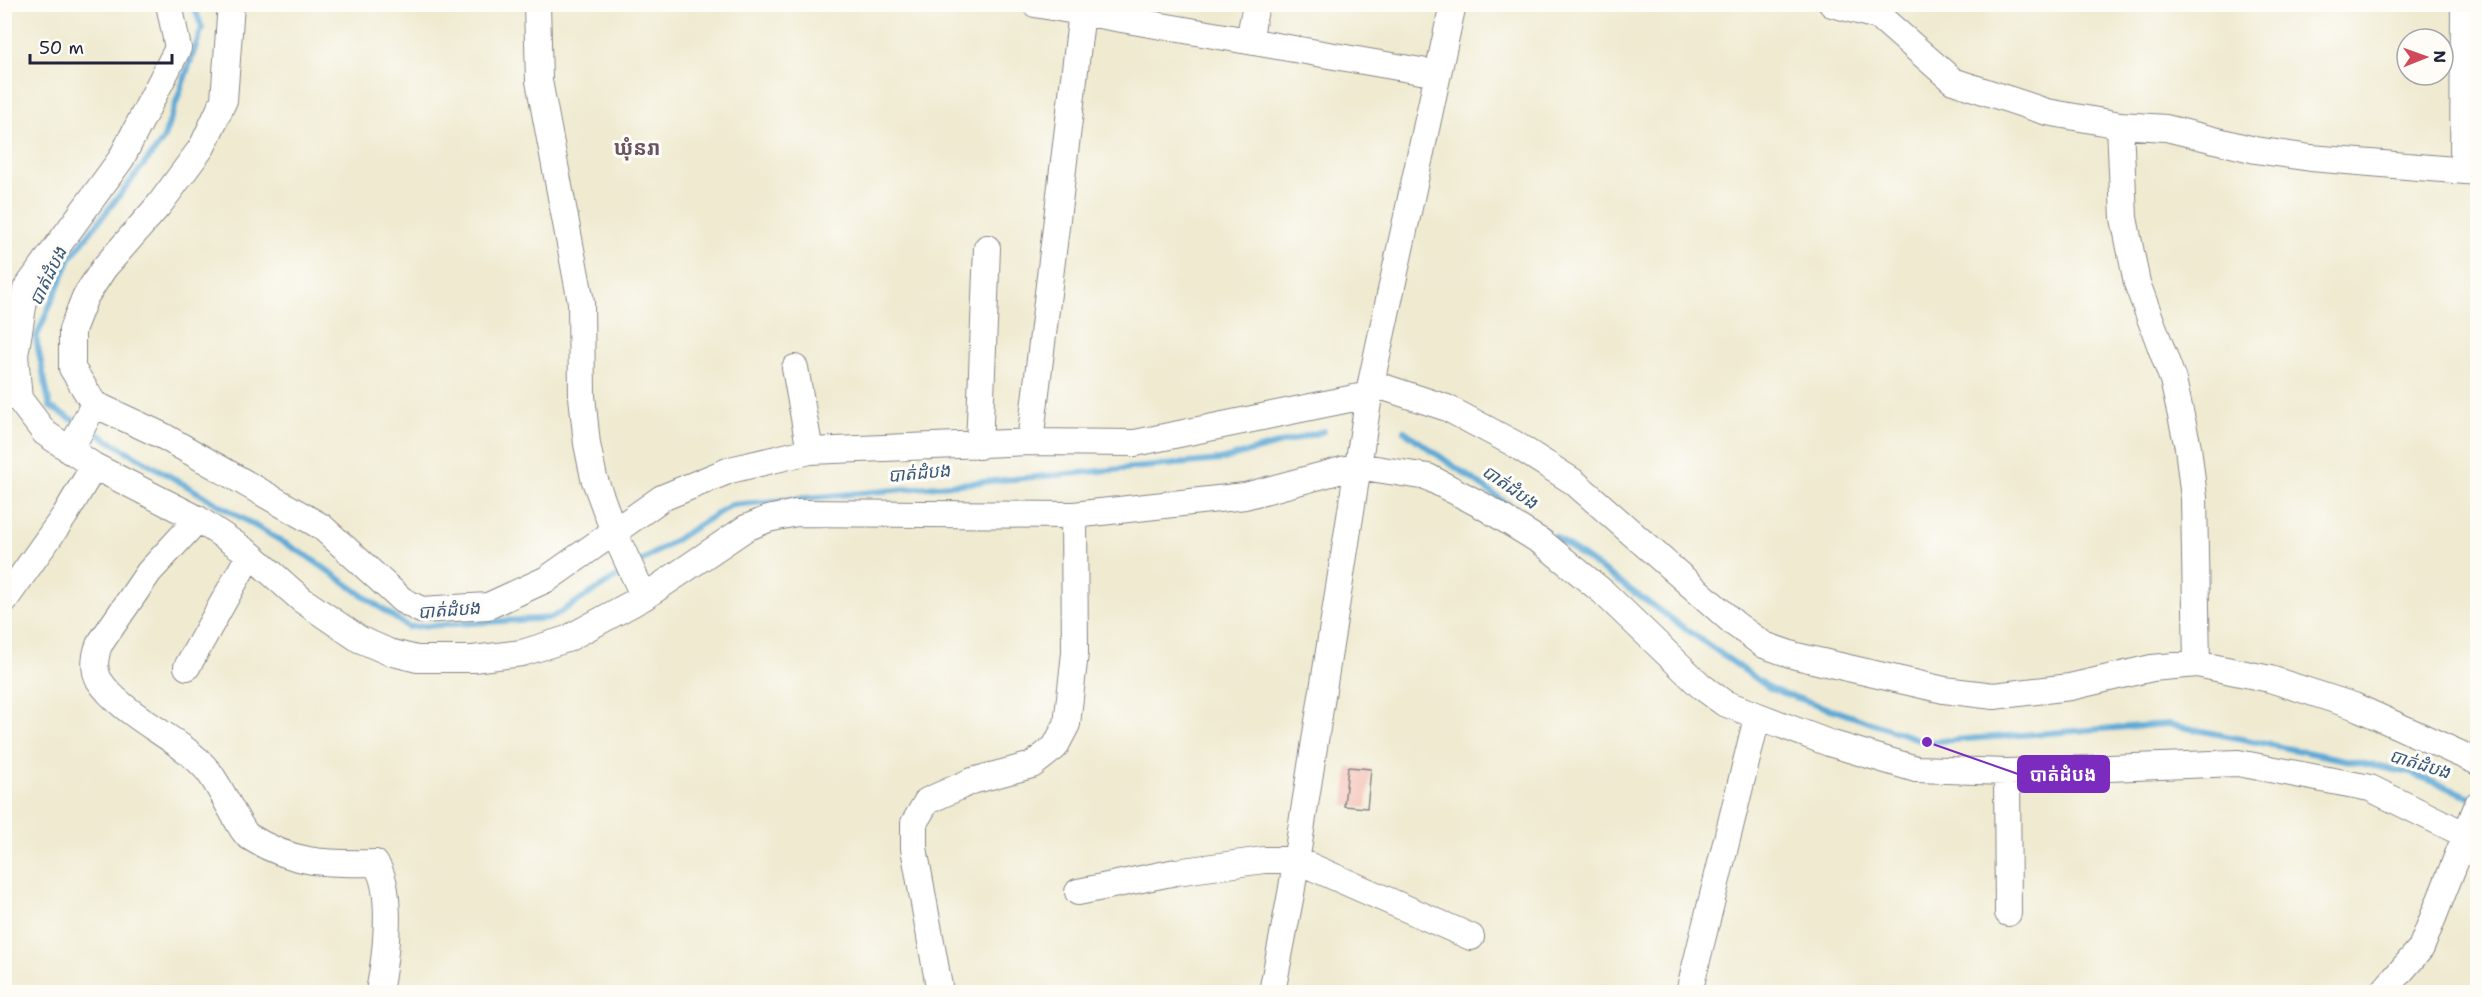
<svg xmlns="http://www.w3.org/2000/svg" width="2482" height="997" font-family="'Shantell Sans','Noto Sans Khmer',sans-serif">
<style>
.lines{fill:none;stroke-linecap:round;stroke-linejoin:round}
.stream{stroke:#5da9d6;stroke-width:6}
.building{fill:#f1b0a6}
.minor-casing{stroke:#888686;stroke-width:28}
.minor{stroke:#fff;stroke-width:26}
.labels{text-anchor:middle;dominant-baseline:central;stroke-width:6;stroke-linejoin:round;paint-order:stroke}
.water-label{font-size:18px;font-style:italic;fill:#3a5879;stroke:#fdfcf7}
.quarter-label{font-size:20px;font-weight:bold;fill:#6a5460;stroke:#fdfcf7}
.leader{fill:none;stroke:#7b2cbf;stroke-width:2}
.callout-dot{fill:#7b2cbf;stroke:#fdfcf7;stroke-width:2}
.callout{fill:#7b2cbf;stroke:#7b2cbf;stroke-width:2}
.callout-label{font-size:18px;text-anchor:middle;font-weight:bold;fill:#fff}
</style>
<rect width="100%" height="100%" fill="#fdfcf7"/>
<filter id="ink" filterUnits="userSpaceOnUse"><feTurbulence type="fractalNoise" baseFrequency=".0167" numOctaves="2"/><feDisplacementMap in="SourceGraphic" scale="12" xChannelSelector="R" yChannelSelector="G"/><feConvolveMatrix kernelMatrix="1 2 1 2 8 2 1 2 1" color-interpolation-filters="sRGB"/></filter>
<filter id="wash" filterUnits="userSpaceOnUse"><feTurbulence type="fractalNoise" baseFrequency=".008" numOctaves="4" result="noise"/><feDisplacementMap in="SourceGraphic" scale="24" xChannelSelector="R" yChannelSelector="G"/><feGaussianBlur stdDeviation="1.35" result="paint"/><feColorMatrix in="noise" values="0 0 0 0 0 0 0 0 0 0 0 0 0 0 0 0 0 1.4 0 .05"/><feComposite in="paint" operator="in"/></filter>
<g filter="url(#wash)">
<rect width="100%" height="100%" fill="#efead0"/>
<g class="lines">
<path class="stream" d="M77,422L50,407L36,338L70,258L163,140L202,28L193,4
M89,429L307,556L408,627L551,618L626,571
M1404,431L1543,529
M1554,536L1771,689L1927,742L2167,724L2410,773L2476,799
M637,564L731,505L1220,460L1324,431"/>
</g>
<g id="blocks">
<path class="building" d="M1348,767L1371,769L1367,808L1344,806Z"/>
</g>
</g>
<g filter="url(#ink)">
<use href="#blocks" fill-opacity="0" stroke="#888686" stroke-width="1.5"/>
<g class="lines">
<g class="minor-casing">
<path id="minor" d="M169,4L178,48L121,159L26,289L15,355L19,399L45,433L94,466L198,519L250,554L302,600L359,639L389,652L417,659H473L522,653L567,639L644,597L746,528L768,519L796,513L1074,515L1245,496L1357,466L1428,477L1483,506L1543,543L1603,592L1701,686L1724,703L1829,743L1916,769L2007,772L2238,763L2370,788L2464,834L2478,837
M231,4L224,100L202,147L159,205L104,268L85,297L72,330V368L94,404L163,436L322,527L402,600L421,610L488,606L547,579L662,498L730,470L810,451L1030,442L1135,443L1369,395
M537,4L539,81L581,302L582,396L587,444L594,478L614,532L644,597
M1035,4L1438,74
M1832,4L1880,17
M1881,4L1880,17L1953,81L2047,112L2120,125L2166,128L2255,150L2311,158L2478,172
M1249,41L1256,4
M2120,125L2124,218L2137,283L2173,380L2188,447L2194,498L2197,664
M2463,171L2464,4
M795,368L810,451
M1371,383L1447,408L1513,443L1574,482L1735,624L1764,645L1796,656L1944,690L1994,696L2070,687L2152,668L2197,664L2270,679L2354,706L2478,762
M1030,442L1082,12
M979,446L987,248
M70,451L94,404
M198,519L149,572L99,645C95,656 93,669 99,680C122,716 181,738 208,771C218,782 242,833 248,836C293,864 325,864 375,863C395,889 385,961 379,992
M4,601L65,515L94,466
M187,667L250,554
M2007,772L2008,913
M1078,892L1176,872L1264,860H1296L1471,937
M940,992L914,848V823L927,801L972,781L1032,765L1055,747L1067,724L1075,653L1074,515
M1272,992L1291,894L1371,383L1453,4
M1689,992L1757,718
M2383,992L2421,948L2478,804"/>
</g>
<use href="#minor" class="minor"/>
</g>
</g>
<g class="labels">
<g class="water-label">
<text transform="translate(48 276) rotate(-64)">បាត់ដំបង</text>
<text transform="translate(919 473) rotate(-5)">បាត់ដំបង</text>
<text transform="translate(1510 487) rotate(35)">បាត់ដំបង</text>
<text transform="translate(449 610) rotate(-4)">បាត់ដំបង</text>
<text transform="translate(2420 764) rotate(17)">បាត់ដំបង</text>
</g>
<g class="quarter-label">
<text x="637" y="148">ឃុំនរា</text>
</g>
</g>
<path class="leader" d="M1927 742L2018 774"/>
<circle class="callout-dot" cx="1927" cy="742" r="6"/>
<rect class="callout" x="2018" y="756" width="91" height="36" rx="6"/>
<g class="callout-label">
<text x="2063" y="781">បាត់ដំបង</text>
</g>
<rect width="2482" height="997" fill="none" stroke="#fdfcf7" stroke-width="24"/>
<g transform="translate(2425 57) rotate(89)"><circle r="28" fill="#fdfcf7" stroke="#a5a5ac" stroke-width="1.5"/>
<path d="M0-4.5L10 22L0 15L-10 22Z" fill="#d1495b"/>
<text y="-9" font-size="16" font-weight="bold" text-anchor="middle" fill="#22223b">N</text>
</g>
<path d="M30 54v9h142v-9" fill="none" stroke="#22223b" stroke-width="3"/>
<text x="39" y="54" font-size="18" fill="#22223b" stroke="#fdfcf7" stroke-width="4.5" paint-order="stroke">50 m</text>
</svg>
